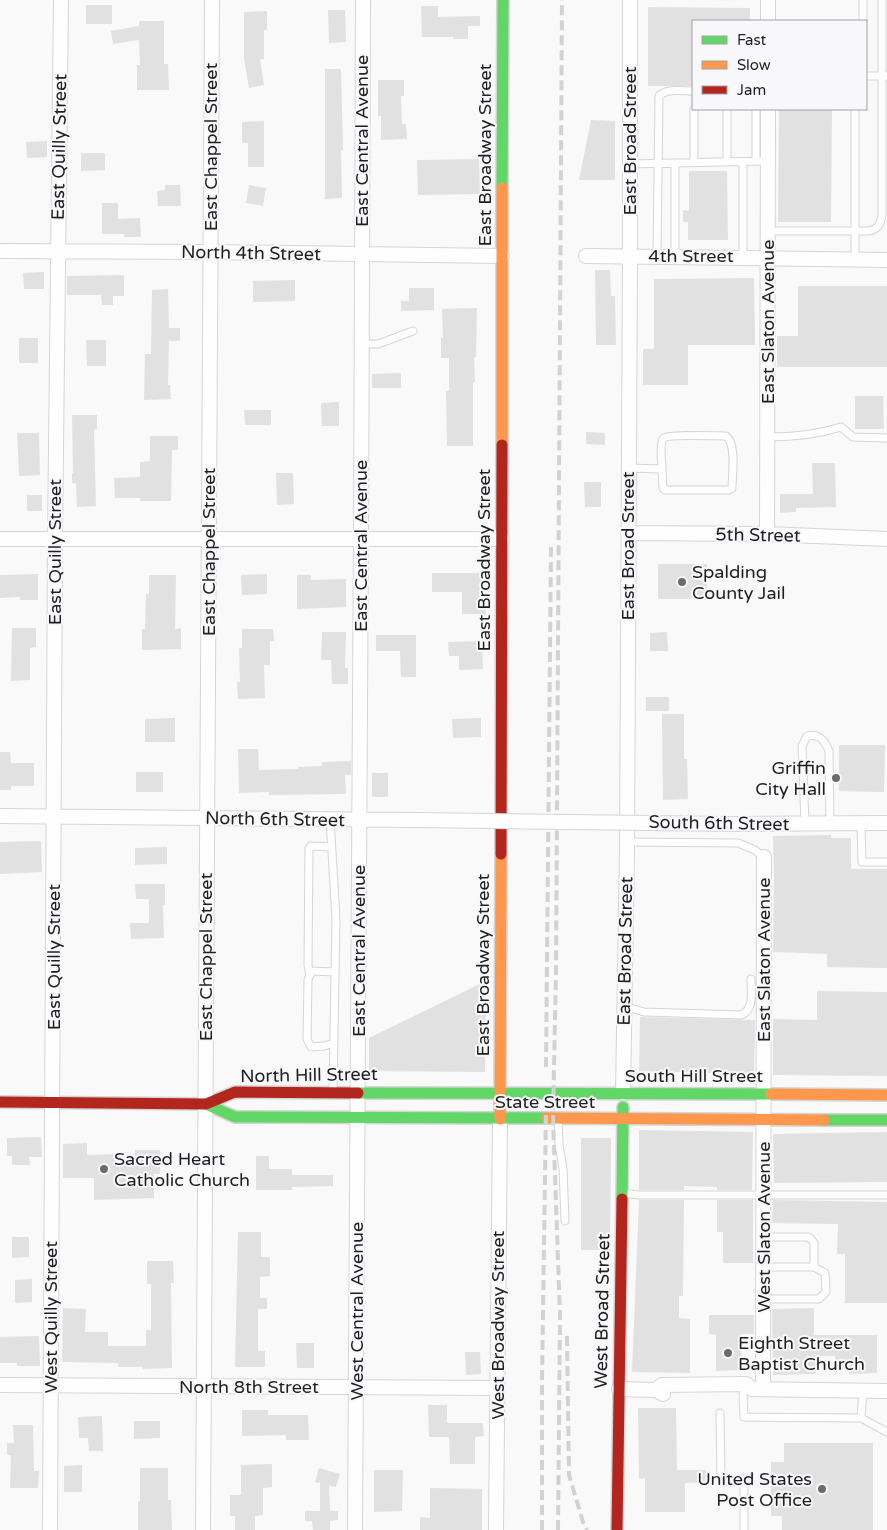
<svg xmlns="http://www.w3.org/2000/svg" width="887" height="1530" font-family="'Varela Round',sans-serif">
<style>
.building{fill:#e2e1e1}
.lines{fill:none;stroke-linecap:round;stroke-linejoin:round}
.lane-casing{stroke:#d5d5d6;stroke-width:9}
.street-casing{stroke:#d5d5d6;stroke-width:16}
.fast-casing{stroke:#d5d5d6;stroke-width:14}
.slow-casing{stroke:#d5d5d6;stroke-width:14}
.jam-casing{stroke:#d5d5d6;stroke-width:14}
.lane{stroke:#fefefe;stroke-width:7}
.street{stroke:#fefefe;stroke-width:14}
.fast{stroke:#63d668;stroke-width:11}
.slow{stroke:#ff974d;stroke-width:11}
.jam{stroke:#b3261e;stroke-width:11}
.rail{stroke:#d2d2d3;stroke-width:4;stroke-dasharray:10 5;stroke-linecap:butt}
.street-bridge-casing{stroke:#d5d5d6;stroke-width:16;stroke-linecap:butt}
.street-bridge{stroke:#fefefe;stroke-width:14}
.poi-dot{fill:#6b6b6c;stroke:#f8f8fb;stroke-width:2}
.labels{text-anchor:middle;dominant-baseline:central;stroke-width:4;stroke-linejoin:round;paint-order:stroke}
.street-label{font-size:18px;fill:#1f1f20;stroke:#f8f8fb}
.poi-label{font-size:18px;fill:#1f1f20;stroke:#f8f8fb;text-anchor:start}
</style>
<rect width="100%" height="100%" fill="#f9f9fa"/>
<path class="building" d="M86,5H112V24H86Z
M421,6H438V17L480,16V26H468V39H453V37H422Z
M648,7L750,8V21H693L692,86H648Z
M328,10H345L346,42L329,43Z
M267,11V30H264V59H260L264,85L249,88L244,59V12Z
M139,21H164V64H168L169,90H137V65H140L139,40L113,44L111,31L139,26Z
M325,69H341L343,150H341L342,198L325,199Z
M378,80H404V96H401L402,124H406L407,139L381,140V116H378Z
M779,109H832L831,222H778Z
M591,120L615,121V180H579Z
M264,121V167H248V143H242V122Z
M47,141V157L27,158L26,142Z
M81,153H105V170L81,171Z
M479,159L480,194L418,195L417,160Z
M689,171H727L728,240H688V222H683V210L689,211Z
M165,185H180L181,206H158L157,191L165,190Z
M249,185L266,188L263,206L246,203Z
M102,203H118V219L140,218L141,237H124V234H102Z
M595,270H610L611,296H615L616,345H596Z
M44,272V289H24L23,273Z
M124,275V296H113V305H102L101,295H67V276Z
M754,278L755,345H688V385H643V349H654V279Z
M295,280V301L253,302V281Z
M798,286H887V367H777V336H798Z
M409,288H434V310L401,311V301H409Z
M168,289L169,328H180V341H169L168,385H170L171,399L144,400L145,354H151L152,290Z
M477,308L476,357H474L475,382H473V446H447L446,391H449V358H441V338H443L442,309Z
M19,338H38V363H19Z
M86,340H106V366H87Z
M401,373V388H372V374Z
M855,396H883L884,429H855Z
M339,402V426H322L321,403Z
M244,410H271V425H245Z
M72,415H97V429L94,430L96,506L77,507L76,483H72V473H73Z
M586,432L605,433V445L586,444Z
M17,433H39L40,475L19,476Z
M150,436H178V450H172L171,501H140V498H115L114,478L140,477V462L150,461Z
M812,463H835L836,507L796,508V512L780,513V494H813Z
M276,473H293L294,504L277,505Z
M584,482H601V507H585Z
M27,495H42V511H27Z
M658,564H707V599H658Z
M432,573H486V614H462V592H432Z
M38,574V600H20V597L0,598V575Z
M267,574V594L242,595L241,575Z
M149,575H176L175,629L181,628V649L142,650V629H145L146,594H149Z
M297,575H311V580L346,579V607L297,609Z
M12,628H36V647L30,648V680L11,681Z
M242,629H273L274,641H270V665H264L265,698L238,699L237,682H240L239,648H242Z
M322,632H346L345,668H348V684H332L331,660H321Z
M667,632L668,651H650V633Z
M376,635H416V677H401L400,651H376Z
M482,641L483,669L459,670V656H449L448,642Z
M646,697H669V711H646Z
M662,714H684V759H687L688,799L663,800Z
M175,718V742H145V719Z
M481,718V737L453,738L452,719Z
M839,745H885L884,792L839,791Z
M238,749H258L259,770L298,769V767L322,766V762L351,761V775H345L346,794L269,795V792L239,793Z
M0,752H10L11,763H34V786H11V790H0Z
M136,772H163V792H136Z
M372,773H388V797H372Z
M831,835V838H851V869H887V968L827,967V954L773,952L774,877L773,836Z
M41,841L42,872L0,874V842Z
M167,847V864L135,865V848Z
M135,884H165V905H163L164,938L131,939L130,923H149V899H136Z
M486,981L485,1072L369,1071V1038Z
M817,991L887,992V1076L773,1075V1019L817,1020Z
M640,1017L755,1020L754,1074L639,1071Z
M639,1130L753,1132L752,1190H717V1187L684,1186V1190H639Z
M887,1132V1182L774,1183L773,1134Z
M41,1137L42,1157H29L30,1165H12V1156H7V1138Z
M581,1138H611L610,1250H581Z
M87,1143V1155L114,1154V1160H135V1150H160V1174H154V1198L94,1200V1178H63V1144Z
M256,1156H269V1169H292V1175H333V1186L292,1187V1190H256Z
M639,1200H684L683,1296H679V1318L690,1319V1373L632,1372Z
M717,1200H753V1263H723V1232H717Z
M773,1200L887,1202V1303H845V1254H837L838,1224L772,1223Z
M238,1232H261V1257H270V1276L260,1277V1298H267V1309H258V1351H265V1367H235Z
M12,1237H29V1257L12,1258Z
M147,1261H173L174,1283H171L172,1368L143,1369V1367H118V1363L62,1362L63,1308L86,1309L85,1332H108V1346H146V1330H151V1284H147Z
M32,1279V1302L15,1303V1280Z
M814,1308V1335H877V1373L849,1374V1364H835V1356H815L816,1374L773,1375L772,1309Z
M709,1315H754V1334H741V1370L716,1371V1335L709,1334Z
M39,1336L40,1366H17V1363H0V1337Z
M296,1343H314V1368H297Z
M465,1352H480L481,1374L466,1375Z
M428,1405H447V1423H483L484,1436L475,1437V1464H450L449,1437H429Z
M638,1408H676L677,1470H706L707,1482L685,1483V1512H645V1478L639,1479Z
M242,1410H268V1415H308L309,1440H286V1435L242,1436Z
M102,1416L103,1451H89L88,1438H79L78,1417Z
M134,1421H160V1438L134,1439Z
M13,1425H33L34,1471H39L38,1488H10L11,1455H7V1443H14Z
M784,1443H873V1530H782V1516H771V1462H784Z
M272,1464V1487L263,1488V1515L255,1516V1530H235V1516H230V1495H241V1465Z
M82,1465V1492H64V1466Z
M140,1468H168V1500H171L172,1530H138V1501H140Z
M319,1468L340,1474L336,1487L329,1486L330,1511H338V1520L330,1521V1530H313L312,1521H305V1511H320V1483L315,1482Z
M374,1470H403L402,1511L374,1512Z
M430,1488L482,1489V1530H420V1517L430,1518Z"/>
<g class="lines">
<g class="lane-casing">
<path id="lane" d="M863,21V0
M866,76H887
M694,109V163
M727,109V162
M756,109V161
M855,109V260
M630,164L768,161
M768,231H869C878,229 880,225 882,216V0
M657,256L659,96C667,88 683,91 693,91
M675,256V163
M743,257V162
M362,344H378L413,331
M768,437C793,437 816,435 841,427L853,437L887,438
M629,468L662,469L663,488L665,490H729L732,488C732,476 737,444 726,436C716,436 669,434 664,438C659,442 662,463 662,469
M330,819L336,918L333,1091
M805,823L802,746L807,736C819,733 825,741 829,751L830,823
M861,823L862,862H887
M627,842L738,843L753,849L764,857
M310,975L308,965L309,848L311,846L331,847
M624,1006L644,1012L741,1015C755,1009 751,992 751,979
M334,1043L324,1046L311,1047L307,1039L308,980L311,971L335,972
M558,1119L559,1145L563,1168L565,1221
M622,1193L639,1195H887
M763,1267H814
M763,1299H819L826,1292L825,1273L814,1267V1243L809,1237H764
M743,1394L744,1417L861,1418L863,1391
M720,1413L721,1479H744V1530
M861,1418L887,1432"/>
</g>
<g class="street-casing">
<path id="street" d="M768,0V21
M0,251L210,252L502,256
M586,256L887,260
M628,533L767,534L887,539
M767,534L768,109
M0,539H502
M0,816L416,820
M732,824L887,823
M623,1093L627,850L630,256V0
M0,1385L498,1388
M619,1389L656,1390L663,1394
M763,1389L764,857
M656,1390L662,1385L746,1384L752,1389L887,1391
M50,1530L55,539L61,0
M203,1530L212,0
M355,1530L361,539L363,0
M496,1530L500,1119"/>
</g>
<g class="fast-casing">
<path id="fast" d="M502,188L503,0
M358,1093L771,1094
M206,1104L235,1117L547,1118
M824,1120H887
M622,1199L623,1107"/>
</g>
<g class="slow-casing">
<path id="slow" d="M502,445V188
M771,1094L887,1095
M547,1118L824,1120
M500,1119L501,854"/>
</g>
<g class="jam-casing">
<path id="jam" d="M501,854L502,445
M0,1102L206,1104L235,1092L358,1093
M617,1530L622,1199"/>
</g>
<use href="#lane" class="lane"/>
<use href="#street" class="street"/>
<use href="#fast" class="fast"/>
<use href="#slow" class="slow"/>
<use href="#jam" class="jam"/>
<path class="rail" d="M546,1067L551,547
M567,1336L569,1475L583,1522L587,1530
M542,1530V1382L546,1110
M558,1530L560,1317L553,1118L556,970L562,0"/>
<g class="street-bridge-casing">
<path id="street-bridge" d="M416,820L732,824"/>
</g>
<use href="#street-bridge" class="street-bridge"/>
</g>
<g class="poi-dot">
<circle cx="682" cy="582" r="5"/>
<circle cx="836" cy="778" r="5"/>
<circle cx="104" cy="1169" r="5"/>
<circle cx="728" cy="1353" r="5"/>
<circle cx="822" cy="1489" r="5"/>
</g>
<g class="labels">
<g class="street-label">
<text transform="translate(362 141) rotate(-90)">East Central Avenue</text>
<text transform="translate(630 141) rotate(-90)">East Broad Street</text>
<text transform="translate(59 147) rotate(-89)">East Quilly Street</text>
<text transform="translate(211 147) rotate(-90)">East Chappel Street</text>
<text transform="translate(485 155) rotate(-90)">East Broadway Street</text>
<text transform="translate(251 253) rotate(1)">North 4th Street</text>
<text x="691" y="256">4th Street</text>
<text transform="translate(768 322) rotate(-90)">East Slaton Avenue</text>
<text transform="translate(758 535) rotate(1)">5th Street</text>
<text transform="translate(361 546) rotate(-90)">East Central Avenue</text>
<text transform="translate(628 546) rotate(-90)">East Broad Street</text>
<text transform="translate(55 552) rotate(-90)">East Quilly Street</text>
<text transform="translate(209 552) rotate(-90)">East Chappel Street</text>
<text transform="translate(484 560) rotate(-90)">East Broadway Street</text>
<text transform="translate(275 819) rotate(1)">North 6th Street</text>
<text transform="translate(719 823) rotate(1)">South 6th Street</text>
<text transform="translate(359 951) rotate(-90)">East Central Avenue</text>
<text transform="translate(625 951) rotate(-89)">East Broad Street</text>
<text transform="translate(54 957) rotate(-90)">East Quilly Street</text>
<text transform="translate(206 957) rotate(-90)">East Chappel Street</text>
<text transform="translate(764 960) rotate(-90)">East Slaton Avenue</text>
<text transform="translate(483 965) rotate(-90)">East Broadway Street</text>
<text transform="translate(309 1075) rotate(-1)">North Hill Street</text>
<text x="694" y="1076">South Hill Street</text>
<text x="545" y="1102">State Street</text>
<text transform="translate(764 1227) rotate(-90)">West Slaton Avenue</text>
<text transform="translate(357 1311) rotate(-90)">West Central Avenue</text>
<text transform="translate(602 1311) rotate(-89)">West Broad Street</text>
<text transform="translate(51 1317) rotate(-90)">West Quilly Street</text>
<text transform="translate(498 1325) rotate(-90)">West Broadway Street</text>
<text x="249" y="1387">North 8th Street</text>
</g>
<g class="poi-label">
<text x="692" y="572">Spalding<tspan x="692" dy="21">County Jail</tspan></text>
<text x="826" y="768" text-anchor="end">Griffin<tspan x="826" dy="21">City Hall</tspan></text>
<text x="114" y="1159">Sacred Heart<tspan x="114" dy="21">Catholic Church</tspan></text>
<text x="738" y="1343">Eighth Street<tspan x="738" dy="21">Baptist Church</tspan></text>
<text x="812" y="1479" text-anchor="end">United States<tspan x="812" dy="21">Post Office</tspan></text>
</g>
</g>
<rect x="692" y="20" width="175" height="90" fill="#f8f8fb" stroke="#a1a1a3"/>
<rect x="702" y="36" width="25" height="8" fill="#63d668" stroke="#a1a1a3"/>
<text x="737" y="45" font-size="15" fill="#1f1f20">Fast</text>
<rect x="702" y="61" width="25" height="8" fill="#ff974d" stroke="#a1a1a3"/>
<text x="737" y="70" font-size="15" fill="#1f1f20">Slow</text>
<rect x="702" y="86" width="25" height="8" fill="#b3261e" stroke="#a1a1a3"/>
<text x="737" y="95" font-size="15" fill="#1f1f20">Jam</text>
</svg>
